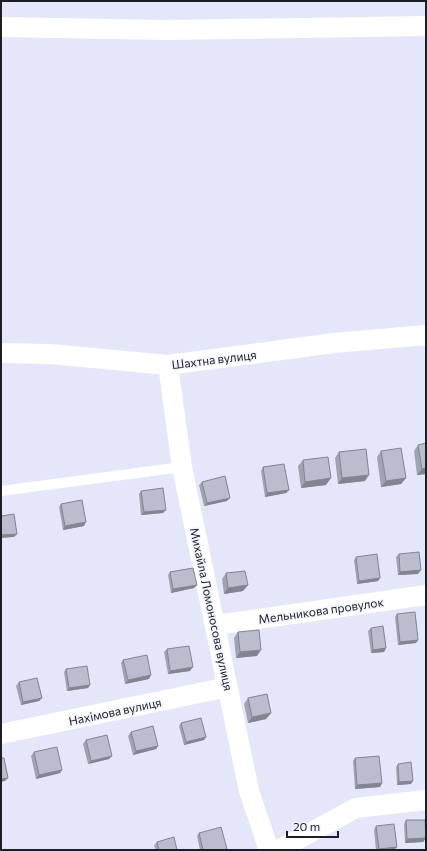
<svg xmlns="http://www.w3.org/2000/svg" width="427" height="851" font-family="Commissioner,sans-serif">
<style>
.lines{fill:none;stroke-linecap:round;stroke-linejoin:round}
.lane{stroke:#fff;stroke-width:10}
.street{stroke:#fff;stroke-width:20}
.wall{fill:#a0a3b1}
.shaded-wall{fill:#828490}
.building{fill:#babdce;stroke:#828490}
.labels{text-anchor:middle;dominant-baseline:central;stroke-width:3;stroke-linejoin:round;paint-order:stroke}
.street-label{font-size:12px;fill:#1d1e25;stroke:#f3f5fc}
</style>
<rect width="100%" height="100%" fill="#e4e7f9"/>
<g class="lines">
<path class="lane" d="M1,491L182,467"/>
<path class="street" d="M1,27L167,30L426,26
M1,353L50,354L168,365L334,343L426,335
M168,365L182,467L249,791L269,850
M216,625L426,595
M1,734L228,687
M278,850L356,808L426,800"/>
</g>
<path class="wall" d="M418,445L426,474L417,475L414,451Z
M381,451L406,478L401,484L381,487L377,457Z
M339,452L365,481L338,484L335,458Z
M303,460L326,485L301,488L298,466Z
M263,467L289,490L286,493L265,497L261,471Z
M202,482L227,501L204,506L199,485Z
M141,491L163,513L141,515L139,494Z
M61,504L84,526L63,530L59,507Z
M399,554L418,574L398,575L396,557Z
M356,557L380,578L378,581L357,584L354,560Z
M170,572L194,588L171,593L168,575Z
M226,573L248,585L243,591L224,594L222,579Z
M397,614L418,640L416,643L398,645L395,617Z
M371,628L386,648L384,652L371,653L368,631Z
M238,632L257,656L236,658L234,638Z
M167,649L190,671L168,674L164,652Z
M123,660L149,679L125,684L121,663Z
M66,669L90,685L88,688L67,691L64,672Z
M19,682L42,698L39,701L21,705L16,686Z
M248,698L271,713L266,719L248,723L244,704Z
M181,723L206,737L204,740L184,745L179,726Z
M131,732L158,746L156,749L133,755L128,736Z
M86,740L109,759L88,764L83,744Z
M34,752L62,770L60,773L36,779L31,756Z
M355,758L382,783L380,787L355,789L353,761Z
M398,764L411,784L397,785L396,767Z
M406,820L426,838L423,842L405,843L404,824Z
M376,826L397,847L394,850H376L374,830Z
M199,833L226,850H200L197,836Z
M157,842L177,850H156L154,846Z"/>
<path class="shaded-wall" d="M426,468V474L417,475L422,469Z
M369,475L365,481L338,484L342,478Z
M331,478L326,485L301,488L305,482Z
M406,478L401,484L381,487L386,481Z
M289,490L286,493L265,497L267,493Z
M230,498L227,501L204,506L207,503Z
M166,510L163,513L141,515L144,512Z
M86,522L84,526L63,530L65,526Z
M17,534L14,537L1,538V535Z
M421,570L418,574L398,575L400,572Z
M380,578L378,581L357,584L359,581Z
M197,585L194,588L171,593L173,589Z
M248,585L243,591L224,594L228,588Z
M418,640L416,643L398,645L400,642Z
M386,648L384,652L371,653L373,650Z
M261,650L257,656L236,658L240,652Z
M193,667L190,671L168,674L170,671Z
M151,675L149,679L125,684L128,680Z
M90,685L88,688L67,691L69,688Z
M42,698L39,701L21,705L23,702Z
M271,713L266,719L248,723L252,717Z
M206,737L204,740L184,745L186,742Z
M158,746L156,749L133,755L136,751Z
M112,756L109,759L88,764L91,761Z
M62,770L60,773L36,779L39,775Z
M8,778L5,781L1,782V779Z
M413,781L411,784L397,785L399,782Z
M382,783L380,787L355,789L357,785Z
M426,838L423,842L405,843L407,839Z
M397,847L394,850H378L379,849Z"/>
<path class="building" d="M426,443V468L422,469L418,445Z
M401,448L406,478L386,481L381,451Z
M366,449L369,475L342,478L339,452Z
M328,457L331,478L305,482L303,460Z
M284,464L289,490L267,493L263,467Z
M225,476L230,498L207,503L202,482Z
M163,488L166,510L144,512L141,491Z
M82,500L86,522L65,526L61,504Z
M14,514L17,534L1,535V516Z
M419,552L421,570L400,572L399,554Z
M377,554L380,578L359,581L356,557Z
M193,568L197,585L173,589L170,572Z
M245,571L248,585L228,588L226,573Z
M415,612L418,640L400,642L397,614Z
M383,626L386,648L373,650L371,628Z
M259,630L261,650L240,652L238,632Z
M189,646L193,667L170,671L167,649Z
M147,655L151,675L128,680L123,660Z
M87,666L90,685L69,688L66,669Z
M37,678L42,698L23,702L19,682Z
M267,694L271,713L252,717L248,698Z
M201,718L206,737L186,742L181,723Z
M153,726L158,746L136,751L131,732Z
M107,735L112,756L91,761L86,740Z
M57,747L62,770L39,775L34,752Z
M379,756L382,783L357,785L355,758Z
M1,758H4L8,778L1,779Z
M411,762L413,781L399,782L398,764Z
M406,820H425L426,838L407,839Z
M394,824L397,847L379,849L376,826Z
M221,827L227,849L223,850H203L199,833Z
M174,837L177,850H159L157,842Z"/>
<g class="labels">
<g class="street-label">
<text transform="translate(214 359) rotate(-7)">Шахтна вулиця</text>
<text transform="translate(212 609) rotate(78)">Михайла Ломоносова вулиця</text>
<text transform="translate(321 610) rotate(-8)">Мельникова провулок</text>
<text transform="translate(115 711) rotate(-12)">Нахімова вулиця</text>
</g>
</g>
<rect width="427" height="851" fill="none" stroke="#1d1e25" stroke-width="4"/>
<path d="M287 831v6h51v-6" fill="none" stroke="#1d1e25" stroke-width="2"/>
<text x="293" y="831" font-size="12" fill="#1d1e25" stroke="#f3f5fc" stroke-width="3" paint-order="stroke">20 m</text>
</svg>
